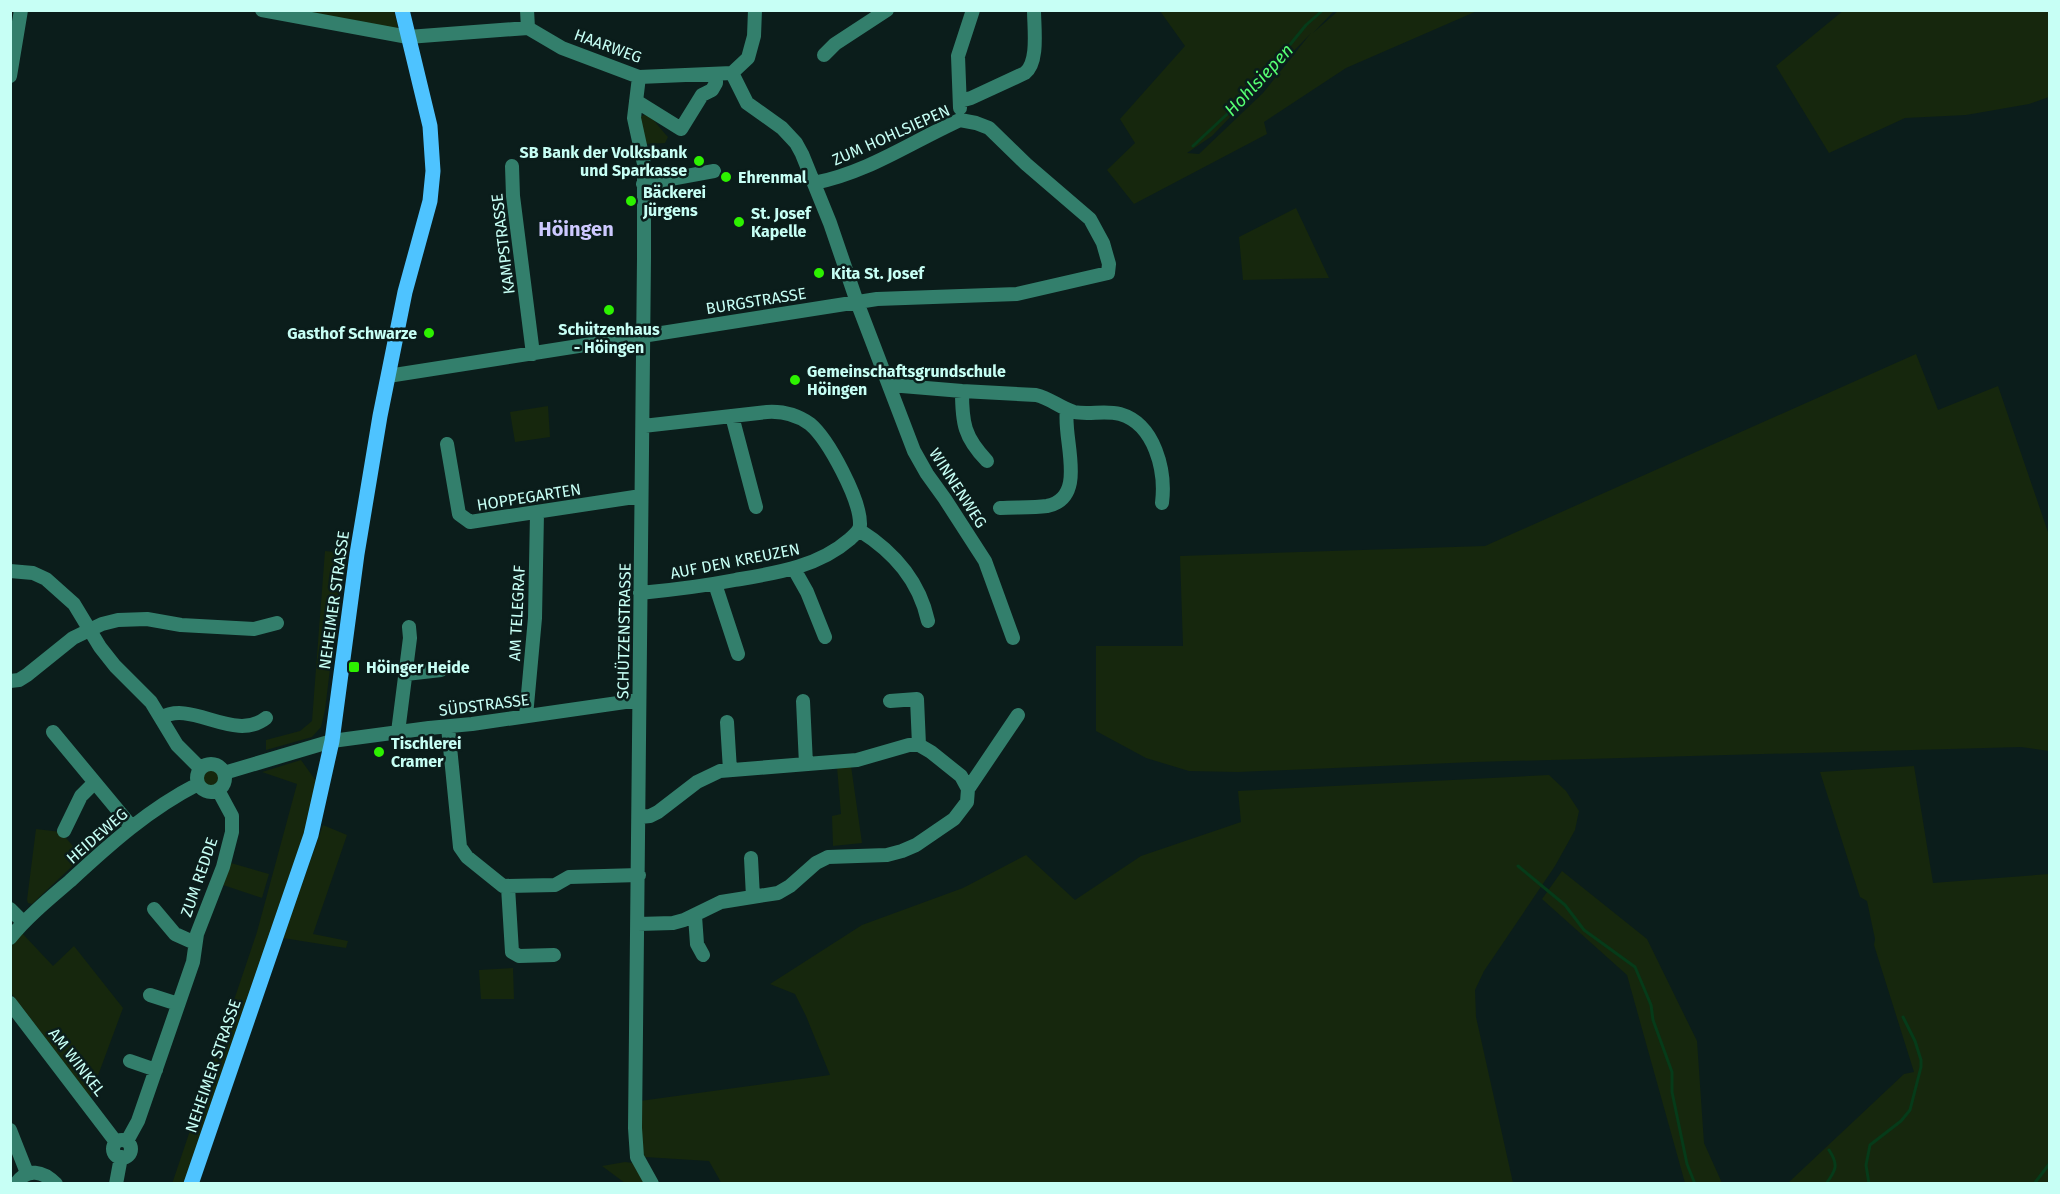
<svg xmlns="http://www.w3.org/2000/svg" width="2060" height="1194" font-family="'Fira Sans',sans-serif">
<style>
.green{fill:#16270d;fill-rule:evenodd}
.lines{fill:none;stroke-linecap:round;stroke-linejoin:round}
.stream{stroke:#063b19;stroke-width:3}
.minor{stroke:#337f6c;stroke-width:14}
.major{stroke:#4ec3ff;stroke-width:15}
.poi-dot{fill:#2df200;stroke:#0b1d1b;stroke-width:2}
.labels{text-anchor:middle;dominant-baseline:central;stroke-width:5;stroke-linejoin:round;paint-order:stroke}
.street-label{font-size:16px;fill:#c7fff5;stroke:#0b1d1b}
.poi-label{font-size:16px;font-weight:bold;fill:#c7fff5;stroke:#0b1d1b;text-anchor:start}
.water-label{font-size:18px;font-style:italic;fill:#55ff73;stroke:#0b1d1b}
.quarter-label{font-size:20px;font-weight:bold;fill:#cdc9ff;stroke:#0b1d1b}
</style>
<rect width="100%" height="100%" fill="#0b1d1b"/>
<path class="green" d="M1844,10L2049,11V97L2029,104L1966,115L1905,118L1829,153L1776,66Z
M287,11H394L399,31Z
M1160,11H1334L1313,33L1338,11H1477L1346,68L1264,122L1267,134L1134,204L1107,170L1135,143L1120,119L1185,46ZM1311,33L1263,93L1199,154L1187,153L1212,136Z
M647,114C655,120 661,130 668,137L665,143L646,144L639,117Z
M1296,208L1329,278L1243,280L1239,237Z
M1916,354L1938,410L1998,386L2049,535V751L2021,747L1474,762L1238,772L1189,771L1146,758L1096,731V646H1183L1180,556L1485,546Z
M548,406L550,437L515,442L510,412Z
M325,551L344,553L325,710L321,727L312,737L266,750V740L300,731L312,721Z
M301,760L316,781L304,840L187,1183L172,1184L257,932L297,784L262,772Z
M851,766L862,843L833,846L832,816L841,814L837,767Z
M1914,766L1933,883L2049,874V1183H1788L1904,1074L1914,1072L1874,945L1875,939L1867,901L1860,897L1820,772Z
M201 777a10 10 0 1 1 20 0a10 10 0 1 1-20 0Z
M1549,775L1566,791L1579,811L1575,830L1555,866L1484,971L1475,990L1476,1017L1513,1183L722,1184L709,1161L645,1157L640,1146V1101L830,1075L806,1016L795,994L770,984L862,925L963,888L1026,855L1075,900L1141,856L1241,822L1238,791Z
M323,825L347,835L313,934L348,941L346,948L283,938Z
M36,829L61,832L82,857L32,904L28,903L27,900Z
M231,863L269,874L262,898L223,885Z
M1562,871L1647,939L1697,1041L1704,1143L1722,1183H1685L1627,975L1542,899Z
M21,932L53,966L74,946L123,1008L90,1097L11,993V947Z
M513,968L514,999H481L479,970Z
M625,1162L633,1163L646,1183H625L602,1166Z"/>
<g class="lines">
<path class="stream" d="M1193,146L1254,89L1306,25L1323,10
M1518,866L1565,905L1584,930L1635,967L1651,1005L1653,1020L1672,1072V1092L1687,1164L1695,1184
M1826,1184C1836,1170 1839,1165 1829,1150
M1869,1184L1866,1165L1870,1145L1901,1121L1910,1110L1921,1067V1060L1915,1041L1903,1017
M2034,1184L2050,1163"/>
<path class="minor" d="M262,10L408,37L528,28L562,48L639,77L732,73L748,58L754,36L755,10
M527,10L528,28
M824,55L835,44L887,10
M732,73L747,103L782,128L796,143L802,154L830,223L857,302L914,451L927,474L945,499L985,561L1013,638
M10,76L21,10
M639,77L634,118L644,164V258L635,1128L637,1157L652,1184
M636,101L681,129L702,95L712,90L716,83V74
M960,101L971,98L1025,73C1039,62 1034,28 1034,10
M960,108L958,56L973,10
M512,166L513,196L533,354
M643,184L714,171
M388,376L877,299L1017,294L1108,273L1109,264L1103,243L1090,219L1026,164L989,128L976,123L960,120C911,142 867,173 814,183
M890,385L962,391L1036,395C1050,398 1060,408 1074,412C1089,415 1105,410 1120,414C1155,424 1166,471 1162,503
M962,391C962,423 964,437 987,461
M732,416L756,507
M447,444L459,514L470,522L641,496
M1000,508C1015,507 1032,508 1047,506C1089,498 1062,438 1067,410
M859,530C894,552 919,580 928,621
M794,569L807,592L825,637
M10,571L33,573L46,579L74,604L100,647L115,666L151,702L177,745L200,768
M715,584L738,654
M640,593C672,590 704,586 735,580C776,573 818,567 850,539C854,535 860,531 860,525C861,500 828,439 810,424C796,414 783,411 767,412L643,426
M406,674L441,670
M10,681L19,680L27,675L73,638L102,624L118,620L147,619L181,625L254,629L277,623
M803,701L806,764
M890,701L917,699L919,745
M526,716L535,618L537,513
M161,718C191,699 234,743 266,718
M727,722L730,770
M448,727L460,847L467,857L503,886L555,885L569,877L639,875
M53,732L131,826
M398,732L410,638L409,627
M197 778a14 14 0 1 1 28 0a14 14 0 1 1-28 0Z
M224,773L332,741L429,728L472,724L639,700
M968,789L1018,715
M64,831L81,796L94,783
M751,858L753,897
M508,887L512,952L519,956L554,955
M10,909L23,922
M154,909L175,934L195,943
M695,916L697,944L703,955
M638,924L673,923L684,920L721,902L778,893L790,886L816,863L828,857L887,855L902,851L916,845L954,819L967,802L968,789L961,776L931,752L919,745H909L857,760L720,771L697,782L658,812L650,816L640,817
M10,938C27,917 49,899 70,881C110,844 149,809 198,784
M150,995L178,1004
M10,1003L116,1142
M130,1061L156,1070
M10,1130L27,1173
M113 1149a9 9 0 1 1 18 0a9 9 0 1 1-18 0Z
M127,1141L138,1121L193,962L197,934L223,867L232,832V816L218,790
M16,1184C27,1167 43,1171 56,1184
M116,1184L121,1157"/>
<path class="major" d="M191,1184L311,835L332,741L357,554L380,416L405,292L430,201L433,171L430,126L402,10"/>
</g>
<g class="poi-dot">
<circle cx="699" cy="161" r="6"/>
<circle cx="726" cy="177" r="6"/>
<circle cx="631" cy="201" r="6"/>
<circle cx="739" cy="222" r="6"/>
<circle cx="819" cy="273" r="6"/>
<circle cx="609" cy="310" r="6"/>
<circle cx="429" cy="333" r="6"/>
<circle cx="795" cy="380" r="6"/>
<rect x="348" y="661" width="12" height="12" rx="3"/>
<circle cx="379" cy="752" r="6"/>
</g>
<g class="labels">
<g class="street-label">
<text transform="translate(608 46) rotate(20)">HAARWEG</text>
<text transform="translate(891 135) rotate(-24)">ZUM HOHLSIEPEN</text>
<text transform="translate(503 244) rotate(-97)">KAMPSTRASSE</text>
<text transform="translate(756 301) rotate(-9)">BURGSTRASSE</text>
<text transform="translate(958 488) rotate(57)">WINNENWEG</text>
<text transform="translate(529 497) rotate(-9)">HOPPEGARTEN</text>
<text transform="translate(735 561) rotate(-11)">AUF DEN KREUZEN</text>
<text transform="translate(334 600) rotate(-82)">NEHEIMER STRASSE</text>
<text transform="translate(517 613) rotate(-87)">AM TELEGRAF</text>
<text transform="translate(624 631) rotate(-89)">SCHÜTZENSTRASSE</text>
<text transform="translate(484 705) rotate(-7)">SÜDSTRASSE</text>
<text transform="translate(97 836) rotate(-41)">HEIDEWEG</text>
<text transform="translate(199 877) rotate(-71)">ZUM REDDE</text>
<text transform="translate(77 1062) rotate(52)">AM WINKEL</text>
<text transform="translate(213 1066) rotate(-71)">NEHEIMER STRASSE</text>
</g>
<g class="poi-label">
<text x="687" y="152" text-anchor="end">SB Bank der Volksbank<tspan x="687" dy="18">und Sparkasse</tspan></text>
<text x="738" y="177">Ehrenmal</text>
<text x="643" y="192">Bäckerei<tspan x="643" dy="18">Jürgens</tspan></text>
<text x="751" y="213">St. Josef<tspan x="751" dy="18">Kapelle</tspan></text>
<text x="831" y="273">Kita St. Josef</text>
<text x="609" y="329" text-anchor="middle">Schützenhaus<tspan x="609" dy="18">- Höingen</tspan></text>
<text x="417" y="333" text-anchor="end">Gasthof Schwarze</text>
<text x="807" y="371">Gemeinschaftsgrundschule<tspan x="807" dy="18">Höingen</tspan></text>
<text x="366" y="667">Höinger Heide</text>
<text x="391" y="743">Tischlerei<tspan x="391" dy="18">Cramer</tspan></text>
</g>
<g class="water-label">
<text transform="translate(1259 80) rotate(-47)">Hohlsiepen</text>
</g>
<g class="quarter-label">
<text x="576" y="229">Höingen</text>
</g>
</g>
<rect width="2060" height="1194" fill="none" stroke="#c7fff5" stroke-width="24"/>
</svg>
